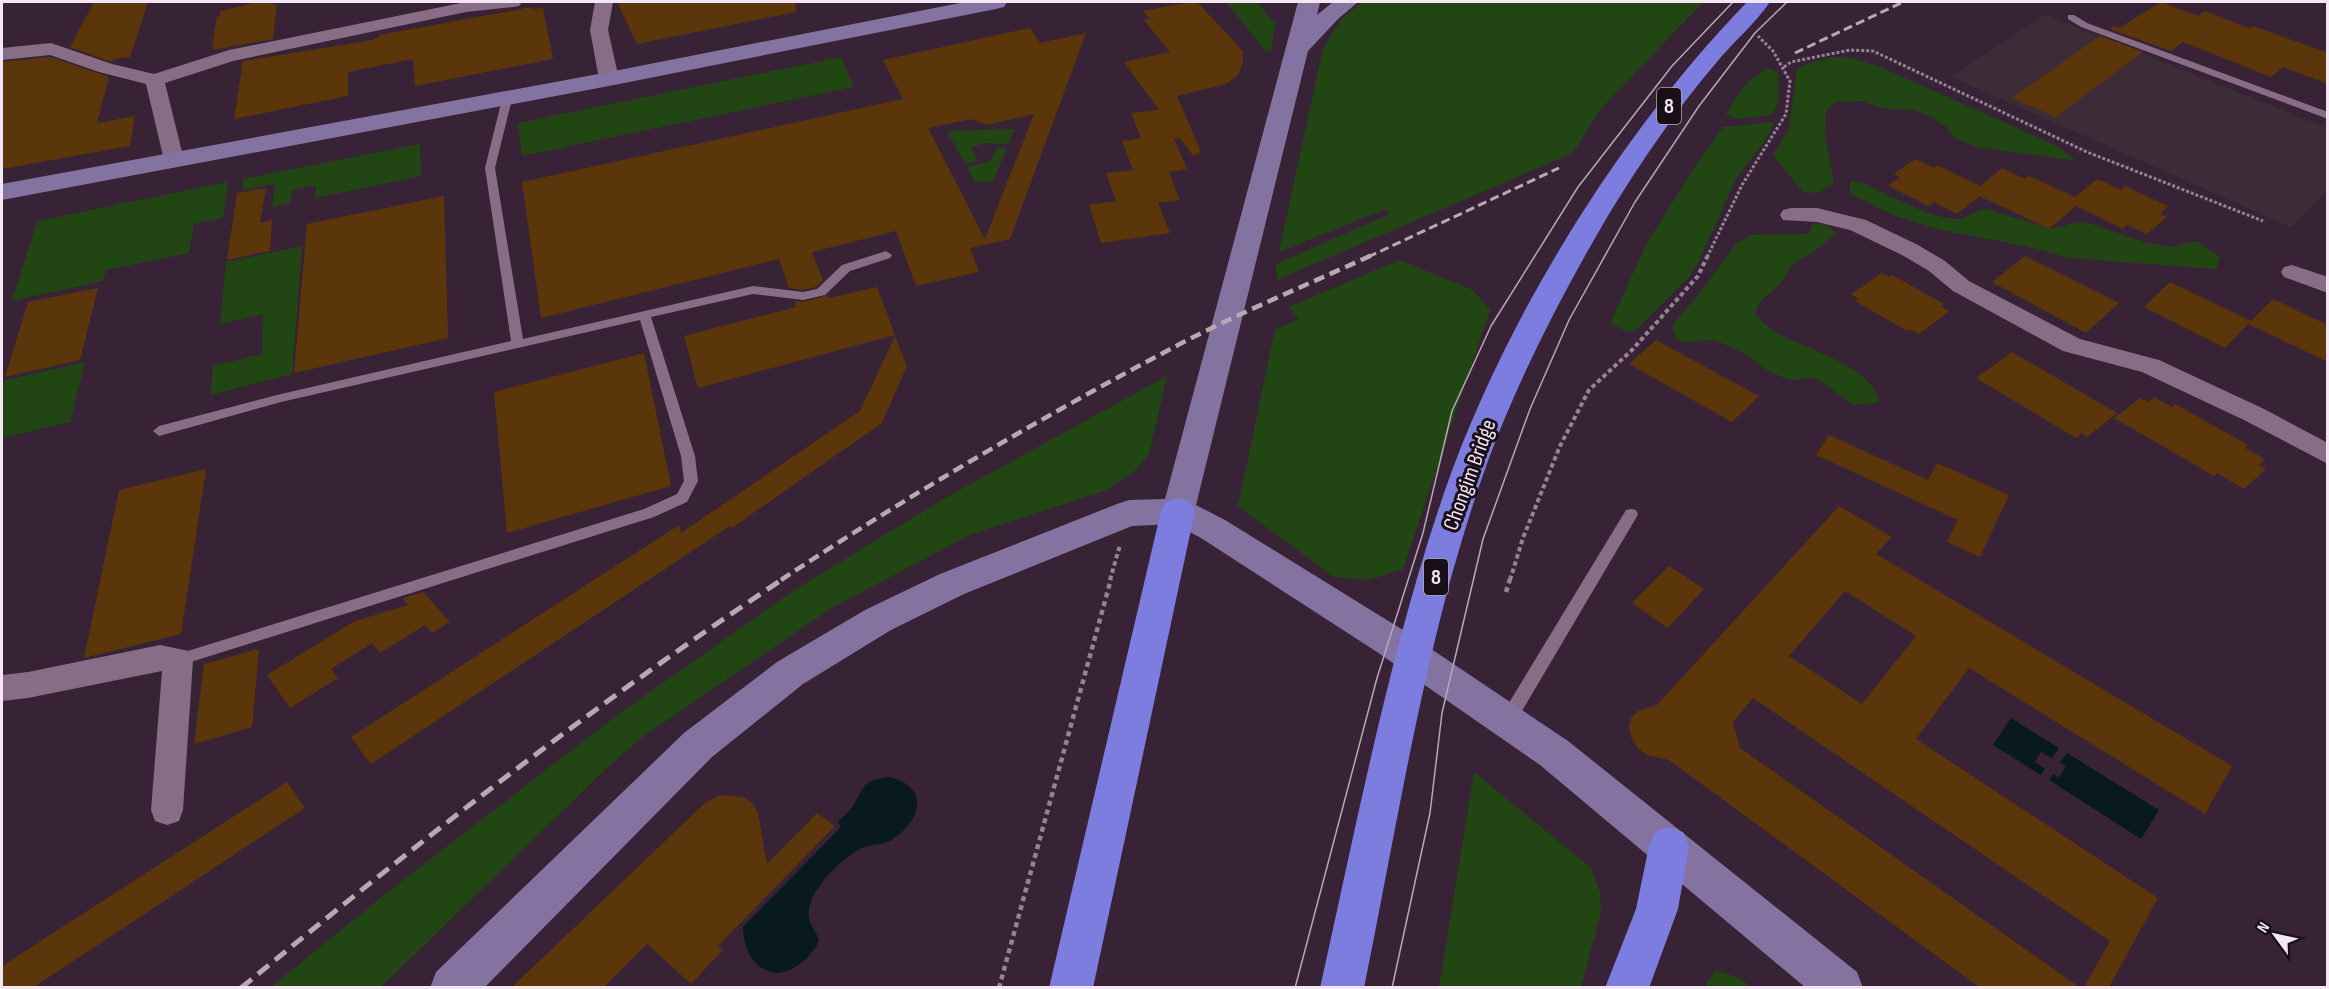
<svg xmlns="http://www.w3.org/2000/svg" width="2329" height="989" font-family="'Sofia Sans Condensed',sans-serif">
<style>
.education{fill:#3c2c38}
.green{fill:#214614}
.water{fill:#091920}
.building{fill:#5c360b;fill-rule:evenodd}
.lines{fill:none;stroke-linecap:round;stroke-linejoin:round}
.path-far2{stroke:#958394;stroke-width:3;stroke-dasharray:3 2;stroke-linecap:butt}
.path-far1{stroke:#958394;stroke-width:4;stroke-dasharray:4.5 3;stroke-linecap:butt}
.path{stroke:#958394;stroke-width:4.5;stroke-dasharray:5 4;stroke-linecap:butt}
.lane{fill:#876d85;fill-rule:evenodd}
.street{fill:#876d85;fill-rule:evenodd}
.secondary{fill:#8472a0;fill-rule:evenodd}
.highway{fill:#7d7ddf;fill-rule:evenodd}
.tram{stroke:#b9a7b7;stroke-width:1.5}
.rail-far2{stroke:#b9a7b7;stroke-width:3;stroke-dasharray:9 4.5;stroke-linecap:butt}
.rail-far1{stroke:#b9a7b7;stroke-width:4.5;stroke-dasharray:11 6;stroke-linecap:butt}
.rail{stroke:#b9a7b7;stroke-width:5;stroke-dasharray:14 8;stroke-linecap:butt}
.labels{text-anchor:middle;dominant-baseline:central;stroke-width:6;stroke-linejoin:round;paint-order:stroke}
.shield{fill:#190f18;stroke:#b3a6b2;stroke-width:1.5}
.shield-label{font-size:21px;font-weight:bold;fill:#f5e6f4}
.street-label{font-size:22px;fill:#f5e6f4;stroke:#190f18}
</style>
<rect width="100%" height="100%" fill="#382236"/>
<path class="education" d="M2045,15L2327,128V192L2291,227L1951,77Z"/>
<path class="green" d="M1226,2H1257L1275,24L1271,52L1264,49Z
M1362,2H1703L1599,111L1573,153L1277,280L1276,264L1390,214L1386,209L1279,252L1323,48L1342,18Z
M841,57L854,87L522,156L518,123Z
M1835,57L1850,58L1878,66L2059,147L2076,161L1977,147L1955,138L1946,127L1930,116L1913,110L1880,108L1862,101L1835,102L1826,111L1825,134L1834,183L1818,193L1803,192L1773,155L1789,129L1797,70L1806,64Z
M1770,68L1778,73C1779,88 1781,101 1772,115L1740,119L1726,115C1737,94 1748,77 1770,68Z
M1774,122L1768,136L1736,179L1700,259L1690,276L1638,328L1628,332L1610,323L1647,243L1692,171L1723,127Z
M1014,129L1009,144L986,143L971,147L978,161L965,164L947,131Z
M420,144L421,176L315,198L316,185L292,190L290,203L272,207L275,184L242,190L243,179Z
M997,147L1007,148L993,181L975,182L967,167L991,161Z
M1850,181L1863,183C1892,196 1924,216 1956,219C1966,220 1976,209 1987,209L2048,228L2064,227L2073,223H2089L2147,243L2171,247L2197,241L2220,257L2216,269L2070,258L2025,246L1941,230L1895,216L1850,194Z
M228,182L223,218L194,224L189,253L106,270L103,281L12,301L37,221Z
M1813,224H1825L1836,233L1819,248L1791,266L1781,283L1760,302L1754,314C1761,320 1768,327 1775,332C1803,348 1875,367 1879,402L1853,405L1816,378L1790,380L1770,372L1741,351L1714,340L1685,342L1676,339L1672,325L1700,293L1736,244L1751,235L1808,234Z
M302,246L292,374L210,395L213,366L262,354L263,314L220,324L226,262Z
M1399,260L1473,290L1490,310L1403,569L1369,580L1334,577L1238,506L1275,329L1299,319L1289,307Z
M85,362L70,422L2,438V381Z
M1167,376L1149,454L1136,470L1107,490L972,534L833,607L641,738L607,768L381,987H271L384,895L616,716L796,589L945,498Z
M1474,772L1591,868L1600,892L1601,912L1581,987H1439Z
M1716,970L1739,978L1751,987H1704Z"/>
<path class="water" d="M2011,718L2059,748L2052,758L2041,752L2035,762L2045,769L2041,775L1993,745Z
M2067,753L2159,810L2141,839L2049,780L2053,774L2059,778L2066,766L2060,762Z
M889,777C930,787 922,820 893,839C884,845 872,844 862,848C842,857 804,894 809,918C810,925 816,932 819,939C817,947 813,951 807,958C775,989 744,967 743,927L841,827L838,822C843,816 851,810 854,804C867,783 863,781 889,777Z"/>
<path class="building" d="M94,2H148L130,57L113,59L112,62L70,47Z
M258,2H273V5L277,4L273,39L213,50L214,46L212,47L217,16H220V11Z
M617,2H795L796,12L637,44Z
M1191,2H1197L1231,38L1243,52V62L1238,75L1226,84L1177,96L1201,152L1193,156L1180,138L1174,139L1187,169L1169,172L1180,200L1158,203L1170,233L1101,243L1089,205L1116,201L1106,173L1133,170L1122,141L1141,138L1131,113L1159,110L1124,62L1170,52L1144,20L1150,19L1143,11Z
M2161,2L2198,16L2205,11L2251,29L2253,26L2328,53V84L2283,67L2271,77L2183,42L2171,51L2110,29L2114,26L2119,28Z
M532,7L533,9L543,8L553,59L415,86L413,59L348,72V96L234,119L243,61L362,42L379,38V35Z
M1030,28L1040,43L1086,33L1010,239L970,248L979,272L916,286L896,231L812,252L823,280L816,287L803,290L789,288L779,259L541,318L522,182L903,99L883,60ZM1034,114L985,239L928,128L972,119L986,125Z
M2100,36L2143,52L2056,117L2012,98Z
M50,57L109,77L97,123L135,116L130,146L2,169V62Z
M1915,159L1934,168L1937,165L1980,186L2002,168L2025,179L2029,176L2075,197L2097,179L2122,190L2125,186L2168,206L2160,214L2167,217L2147,234L2127,225L2123,229L2076,206L2049,229L1980,196L1957,214L1934,202L1929,206L1888,186L1900,177L1894,174Z
M266,188L260,223L272,220L270,251L227,260L237,193Z
M444,196L448,338L294,373L307,224Z
M2025,256L2119,303L2086,333L1992,282Z
M1882,273L1889,277L1892,275L1944,304L1941,307L1950,311L1919,334L1910,329L1907,331L1855,301L1858,299L1851,294Z
M2170,282L2251,321L2225,348L2144,307Z
M877,287L895,335L698,388L684,336L796,307L794,301L804,302L828,295L829,298Z
M98,288L80,360L5,377L28,302Z
M2273,299L2328,325V362L2248,324Z
M895,336L907,366L882,423L732,528L730,526L371,764L366,758L351,737L679,525L681,533L860,411Z
M1656,340L1759,396L1732,422L1629,364Z
M2012,352L2117,413L2087,437L2082,433L2076,438L1976,378Z
M644,353L671,486L507,533L494,392Z
M2154,397L2172,407L2175,404L2248,445L2245,448L2265,459L2259,465L2266,469L2244,489L2217,473L2214,476L2114,418L2140,398L2148,402Z
M1829,435L1928,480L1937,463L2009,495L1980,557L1947,542L1958,520L1816,455Z
M206,469L181,634L84,658L119,490Z
M1839,506L1892,537L1876,554L2232,766L2205,814L1969,668L1916,739L2158,898L2109,987H2084L2110,941L1753,698L1733,722L1740,748L2079,987H1979L1669,760L1647,755L1637,747L1631,737L1629,727L1631,718L1638,711L1657,705ZM1845,591L1916,636L1862,704L1789,656Z
M1669,566L1704,589L1668,628L1632,603Z
M423,592L450,622L432,633L425,625L380,653L372,643L331,669L338,678L290,708L267,675L355,621L408,605L403,598Z
M259,649L252,727L194,744L204,664Z
M287,782L305,808L34,987H2V966Z
M721,795L743,797L752,803L758,813L767,864L817,813L835,826L718,946L723,950L691,984L647,944L604,987H512L706,802Z"/>
<g class="lines">
<path class="path-far2" d="M1784,67L1791,62L1850,50L1873,51L2087,152L2263,221
M1707,257L1742,185L1786,114L1790,81L1773,51L1758,36"/>
<path class="path-far1" d="M1110,580L1120,545
M1510,580L1523,538L1560,446L1589,390L1632,350L1698,276L1708,255"/>
<path class="path" d="M1506,592L1510,579
M999,988L1111,579"/>
<path class="lane" d="M2068,15H2074L2087,23L2328,112V119L2081,27L2068,19Z
M507,96L512,99L495,168L523,339L753,286L803,292L817,289L842,265L886,251L892,255L890,258L850,271L825,295L803,300L753,294L651,317L695,456L698,481L687,502L654,517L178,666L173,664L170,660L173,656L178,654L644,509L677,494L684,481L681,456L640,320L281,402L159,436L153,431L159,426L281,394L511,341L485,168L502,99Z
M1631,509L1636,510L1638,514L1636,518L1513,726L1507,728L1501,726L1499,721L1501,716L1626,510Z"/>
<path class="street" d="M466,2H522L519,6L513,7L466,12L233,61L165,83L184,160L181,164L174,166L167,164L164,160L146,84L99,72L50,55L2,60V48L51,43L112,64L154,74L229,50Z
M595,2H613L608,30L619,79L616,83H602L599,79L590,30Z
M1791,208H1817L1866,220L1918,245L1945,261L1969,281L2080,339L2159,360L2262,408L2328,443V464L2244,420L2142,372L2063,351L1953,291L1929,271L1902,255L1850,230L1817,222L1783,220L1780,215L1783,210Z
M2292,265L2328,277V293L2284,277L2281,272L2284,267Z
M160,645L189,651L193,660L183,810L179,821L167,825L155,821L151,810L162,671L28,698L2,701V675L28,672Z"/>
<path class="secondary" d="M965,2H1007L1004,7L996,9L609,86L2,200V184L609,72Z
M1298,2H1320L1317,15L1333,2H1358L1338,19L1308,51L1196,505L1225,520L1403,630L1568,741L1857,972L1863,988H1806L1540,765L1377,652L1201,538L1174,524L1132,526L964,594L891,630L803,684L712,757L484,988H430L436,972L684,733L777,662L865,610L940,574L1117,504L1129,500L1165,499Z"/>
<path class="highway" d="M1747,2H1770C1755,24 1733,42 1716,63C1676,110 1641,162 1609,214C1563,292 1521,373 1489,458C1427,628 1400,811 1364,988H1320C1357,822 1389,654 1444,493C1504,320 1620,133 1747,2Z
M1178,498L1190,502L1195,511L1093,988H1049L1161,511L1166,502Z
M1669,827L1683,832L1689,846L1678,909L1649,988H1605L1636,909L1649,846L1655,832Z"/>
<path class="tram" d="M1295,988L1377,678L1423,533L1452,411L1491,326L1578,187L1672,66L1733,2
M1392,988L1430,813L1442,713L1483,539L1530,409L1569,320L1635,202L1699,106L1755,33L1787,2"/>
<path class="rail-far2" d="M1795,53L1903,2
M1368,257L1559,168"/>
<path class="rail-far1" d="M781,580C909,495 1042,417 1178,345C1241,312 1307,285 1372,255"/>
<path class="rail" d="M241,988C416,844 594,704 783,579"/>
</g>
<g class="labels">
<g class="shield">
<rect x="1657" y="88" width="24" height="36" rx="4.5"/>
<rect x="1424" y="559" width="24" height="36" rx="4.5"/>
</g>
<g class="shield-label">
<text x="1669" y="106">8</text>
<text x="1436" y="577">8</text>
</g>
<g class="street-label">
<text transform="translate(1470 475) rotate(-70)">Chongim Bridge</text>
</g>
</g>
<rect width="2329" height="989" fill="none" stroke="#f5e6f4" stroke-width="6"/>
<g transform="translate(2275 935) rotate(303)" stroke="#190f18" stroke-width="4.5" paint-order="stroke">
<path d="M0-4.5L10 22L0 15L-10 22Z" fill="#f5e6f4"/>
<text y="-9" font-size="16" font-weight="bold" text-anchor="middle" fill="#f5e6f4">N</text>
</g>
</svg>
